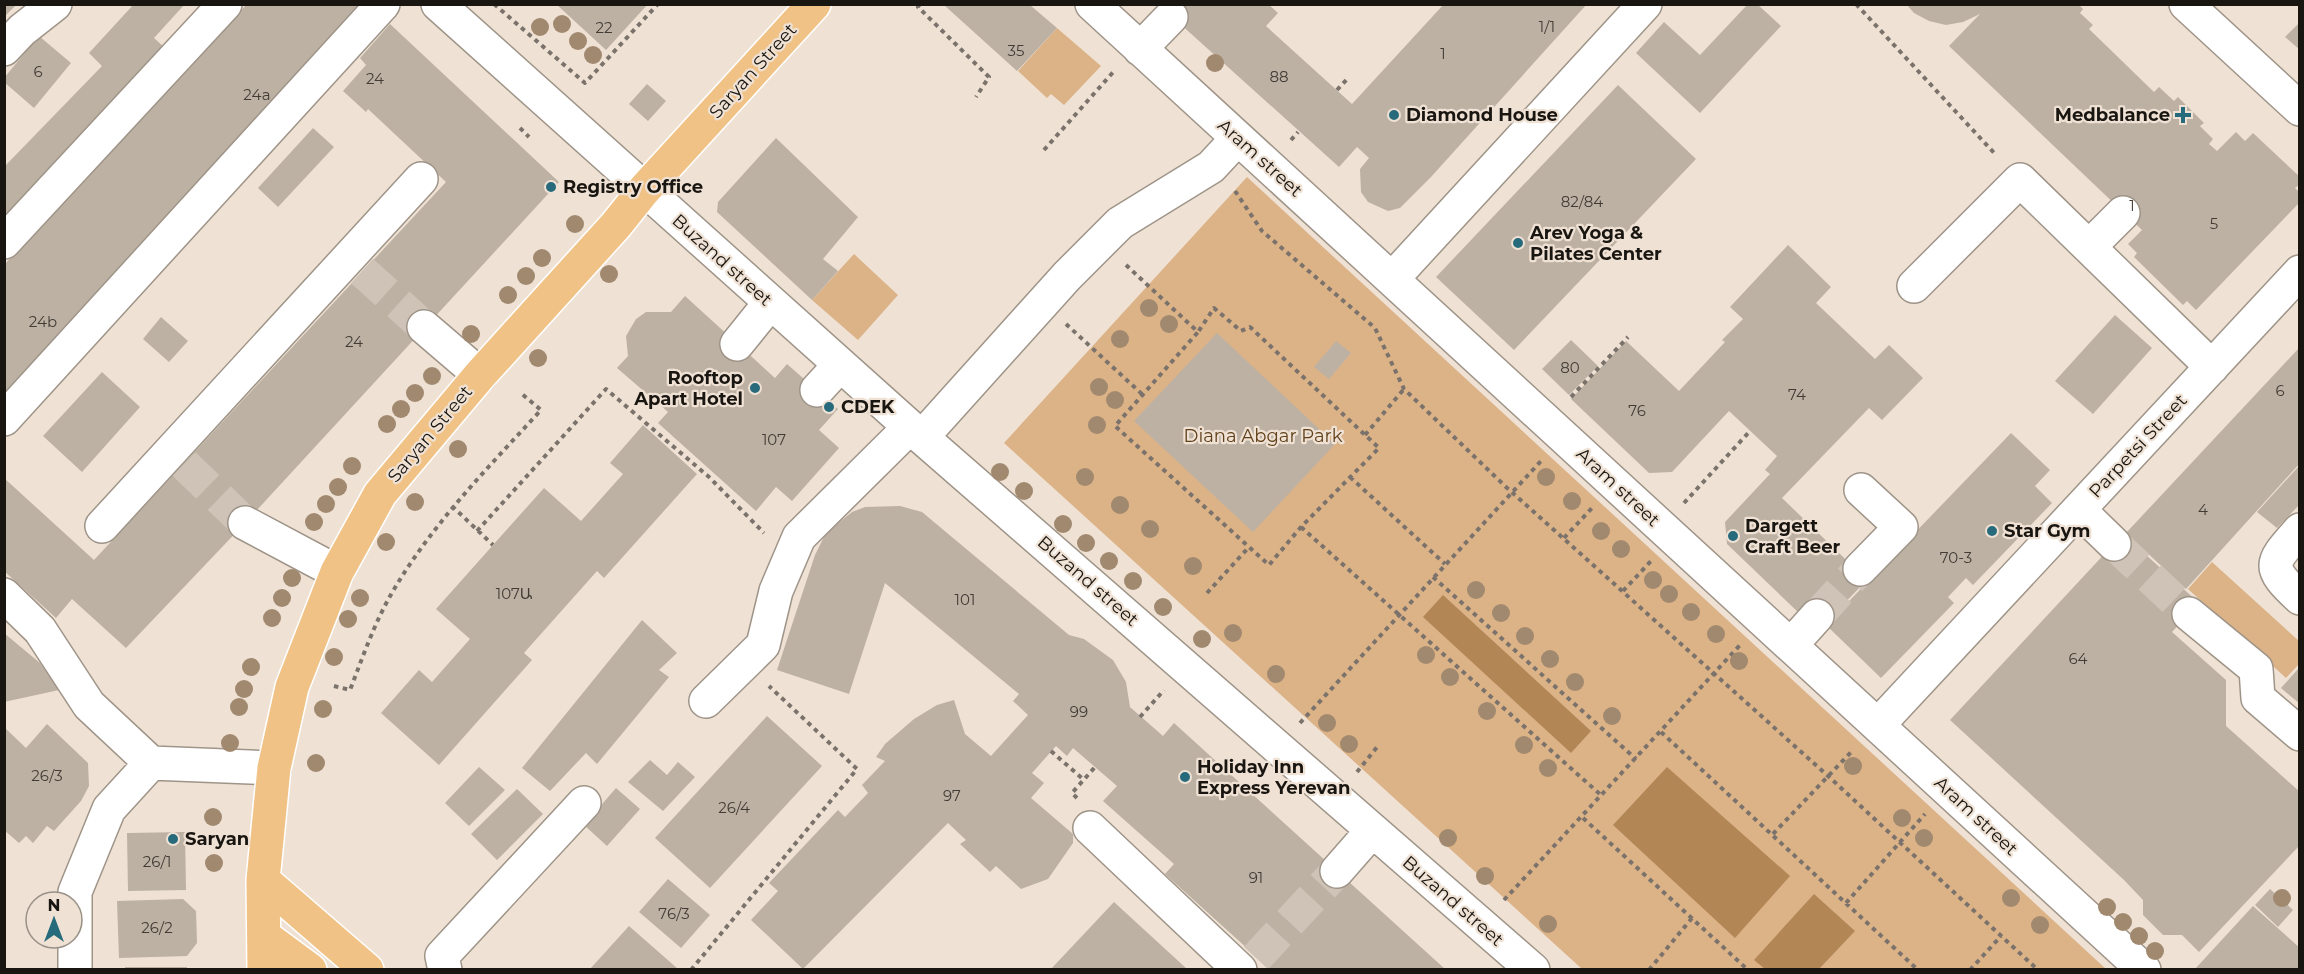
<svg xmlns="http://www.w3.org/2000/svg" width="2304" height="974" font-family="Montserrat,'Noto Sans Armenian',sans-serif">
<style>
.green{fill:#dcb287}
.water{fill:#b38655}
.building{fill:#bdb1a4}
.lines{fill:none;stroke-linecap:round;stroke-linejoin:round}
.minor-tunnel{stroke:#cfc3b7;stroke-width:33;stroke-dasharray:33 16;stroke-linecap:butt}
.minor-casing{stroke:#9f9488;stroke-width:36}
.major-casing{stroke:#fff;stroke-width:36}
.path{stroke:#7b736b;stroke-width:4;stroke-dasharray:4.5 4.5;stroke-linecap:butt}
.minor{stroke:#fff;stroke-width:33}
.major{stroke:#f1c286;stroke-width:33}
.tree{fill:#a1896f}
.poi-dot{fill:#276a7c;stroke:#efe2d5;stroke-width:2}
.labels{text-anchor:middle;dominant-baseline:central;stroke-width:4.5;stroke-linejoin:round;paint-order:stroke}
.number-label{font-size:15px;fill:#423c35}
.street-label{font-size:18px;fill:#191510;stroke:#efe2d5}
.poi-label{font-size:18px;font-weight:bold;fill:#191510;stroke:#efe2d5;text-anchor:start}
.park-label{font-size:18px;fill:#61411b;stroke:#efe2d5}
</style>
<rect width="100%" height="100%" fill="#efe2d5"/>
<path class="green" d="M1057,28L1101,66L1064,105L1051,94L1047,98L1018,71Z
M1247,177L2106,969H1582L1004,443Z
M854,254L898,295L858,340L812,300Z
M2212,562L2299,641V664L2286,678L2188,589Z"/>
<path class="water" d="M1443,595L1591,731L1571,753L1423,617Z
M1667,767L1790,876L1735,938L1613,825Z
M1814,894L1855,931L1819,969H1765L1754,960Z"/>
<path class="building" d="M4,4H17L6,15Z
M134,4H185L154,38L164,47L4,217V167L102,66L89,53Z
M247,4H359L364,8L4,394V265Z
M556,4H648L606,50Z
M1158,4H1268L1278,13L1266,26L1352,104L1444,4H1587L1431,177L1400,208L1388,211L1368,202L1361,192L1360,169L1369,158L1357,147L1339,167Z
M1748,4H1757L1781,26L1700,113L1636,53L1664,22L1700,55Z
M1906,4H2078L2083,9L2080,13L2093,25L2089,29L2154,92L2159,87L2174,101L2178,97L2204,123L2200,126L2213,139L2209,144L2217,151L2236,132L2245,141L2253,133L2300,177V184L2295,188L2300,193V202L2196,310L2187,301L2183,305L2134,257L2137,253L2128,244L2142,230L1949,46L1980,14L1963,22L1946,25L1929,21L1914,13Z
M944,5H1030L1057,28L1017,71Z
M2300,22V50L2285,37Z
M390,24L559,182L245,523L126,648L72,599L56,618L4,571V478L94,560L446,182L368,109L366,112L343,91L366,65L360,58Z
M39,36L71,63L34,108L4,82V78Z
M647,84L666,101L648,121L629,104Z
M1618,85L1696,159L1514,350L1436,277Z
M313,128L334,147L278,207L258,188Z
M776,138L858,217L823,259L838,271L812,300L717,212L718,202Z
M1788,245L1831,287L1816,303L1875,359L1889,345L1923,378L1882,420L1869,408L1782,498L1867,580L1825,623L1800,614L1727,544L1725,522L1770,474L1765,470L1777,456L1729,411L1672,472L1649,473L1571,399L1626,341L1679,391L1725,342L1722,340L1743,319L1730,307Z
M685,296L775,378L787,364L838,409L819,430L839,448L792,501L776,487L756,511L658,423L668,412L617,368L628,356L626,336L636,319L646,312H671Z
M2115,315L2152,348L2093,414L2055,381Z
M161,317L188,341L169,362L143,339Z
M1217,333L1335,444L1253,532L1134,421Z
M1571,340L1598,366L1569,395L1542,369Z
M1336,341L1351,353L1329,379L1314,367Z
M2300,347V463L2186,589L2126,533Z
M102,372L140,407L82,472L43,436Z
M643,425L697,474L604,578L597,571L524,653L532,660L439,765L381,713L419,670L432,682L470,639L436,609L544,488L581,521L623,474L610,463Z
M2011,433L2050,470L2035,486L2052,503L1973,585L1966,578L1948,597L1954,603L1881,678L1826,625Z
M2300,465V504L2277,528L2257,512Z
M900,506L922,512L1069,635L1084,639L1113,660L1126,682L1130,707L1163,736L1174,723L1445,969H1270L1165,874L1174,864L1103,801L1117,786L1073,748L1067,756L1056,746L1032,773L1044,783L1031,798L1073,834V843L1048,879L1021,889L996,866L990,872L960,844L966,840L948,823L803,969L751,920L778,891L769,883L838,810L845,817L868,793L862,785L885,761L876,757L885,744L914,719L937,705L954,700L965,734L991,756L1028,715L1013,701L1019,694L885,583L849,694L777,670L815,555L826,533L852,512L865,507Z
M2123,534L2199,603L2172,632L2226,680V726L2300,792V845L2199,952L2182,935H2163L2143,915V900L2124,880L1950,720Z
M642,620L677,653L659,670L669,677L597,764L586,753L550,791L522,768Z
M4,633L40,663L59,690L4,702Z
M2298,669L2300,670V704L2281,688Z
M767,716L822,766L710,888L655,838Z
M47,724L88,763L89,786L81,801L54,831L47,826L33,843L26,836L19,843L4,830V727L26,748Z
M650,760L667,775L678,762L695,777L663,811L628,782Z
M479,767L505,790L469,826L445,803Z
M616,788L640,809L607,846L584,825Z
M517,789L543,814L497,860L471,834Z
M185,832L186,890L128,891L127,833Z
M668,879L710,915L681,948L639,912Z
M2270,889L2293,910L2278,927L2255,905Z
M183,899L196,911L197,943L187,956L119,958L117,901Z
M1114,902L1187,969H1051Z
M2253,906L2300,948V969H2195Z
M629,926L678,969H590Z
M125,967H187V969H125Z"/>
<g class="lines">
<path class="minor-tunnel" d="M362,271L424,327
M184,464L245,523
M2114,544L2189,614
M1817,616L1860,569
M1256,958L1337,871"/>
<g class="minor-casing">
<path id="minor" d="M438,4L910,427L1533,970
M1092,4L2144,970
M2186,4L2300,109
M4,49L22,30L55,4
M1140,49L1171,17
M4,242L225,4
M2090,246L2123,213
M1392,279L1645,4
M1914,286L2020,180L2212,367
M424,327L480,375
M737,344L770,303
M817,390L840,365
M4,419L383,4
M923,436L1067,276L1120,223L1211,167L1238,138
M2079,510L2114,544
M245,523L337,572
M102,526L421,179
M2300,530C2271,563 2265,566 2300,598
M1860,569L1901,527L1861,490
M4,595L40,630L89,705L151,763
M2189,614L2256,669L2258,698L2300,734
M1791,645L1817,616
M706,701L763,645L776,591L799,537L910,427
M1878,725L2300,272
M151,763L274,768
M1090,828L1240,970
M1337,871L1372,831
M75,970V892L109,809L151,763
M445,970L442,956L584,803"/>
</g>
<g class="major-casing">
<path id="major" d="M263,880L367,970
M264,936L310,970
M264,970L263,880L274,768L292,687L337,572L380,494L480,375L616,225L644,190L814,4"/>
</g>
<path class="path" d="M494,4L585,83L658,4
M920,4L918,7L989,77L976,97
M1856,4L1996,155
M1337,90L1349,77
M520,128L529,137
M1291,140L1298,132
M1044,150L1115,70
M1235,191L1262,231L1375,328L1404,389L1505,486L1827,775L2038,970
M1126,265L1198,332L1115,426L1269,565L1301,527L1379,448L1250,327L1241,331L1214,308L1198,332
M1066,324L1143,395
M1571,397L1628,337
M1365,435L1404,389
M1350,477L1445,564
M1684,503L1750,431
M452,506L493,545
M1301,527L1602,796
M477,531L606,389L709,477L764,533
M1564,538L1592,508
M1433,577L1636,759
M1623,591L1651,561
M1207,593L1249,547
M334,686L350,690C362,659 373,627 389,598C429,527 486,470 541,410L522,394
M1140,717L1164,690
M1300,723L1541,461
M1661,732L1918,970
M1051,751L1084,780
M1357,772L1377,747
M1077,798L1072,793L1095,767
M1583,818L1748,970
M1773,834L1853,750
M1504,900L1741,644
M1846,903L1925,814
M691,970L857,769L769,686
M1649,970L1692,918
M1970,970L2001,936"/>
<use href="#minor" class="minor"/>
<use href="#major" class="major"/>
</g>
<g class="tree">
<circle cx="562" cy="24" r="9"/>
<circle cx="540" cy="27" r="9"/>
<circle cx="578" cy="41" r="9"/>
<circle cx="593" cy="55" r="9"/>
<circle cx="1215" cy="63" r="9"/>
<circle cx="575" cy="224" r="9"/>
<circle cx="542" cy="258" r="9"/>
<circle cx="609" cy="274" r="9"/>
<circle cx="526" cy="276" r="9"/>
<circle cx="508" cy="295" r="9"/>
<circle cx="1149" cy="308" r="9"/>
<circle cx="1169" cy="324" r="9"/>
<circle cx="471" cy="334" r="9"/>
<circle cx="1120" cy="339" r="9"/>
<circle cx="538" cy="358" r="9"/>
<circle cx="432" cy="376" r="9"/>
<circle cx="1099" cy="387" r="9"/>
<circle cx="415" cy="393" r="9"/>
<circle cx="1115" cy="400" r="9"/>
<circle cx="401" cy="409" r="9"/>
<circle cx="387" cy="424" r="9"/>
<circle cx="1097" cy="425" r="9"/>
<circle cx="458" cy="449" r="9"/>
<circle cx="352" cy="466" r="9"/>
<circle cx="1000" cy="472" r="9"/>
<circle cx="1085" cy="477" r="9"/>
<circle cx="1546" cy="477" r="9"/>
<circle cx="338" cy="487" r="9"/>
<circle cx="1024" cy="491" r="9"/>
<circle cx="1572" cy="501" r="9"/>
<circle cx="415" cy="502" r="9"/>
<circle cx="326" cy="504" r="9"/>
<circle cx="1120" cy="505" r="9"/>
<circle cx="314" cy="522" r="9"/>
<circle cx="1063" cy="524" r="9"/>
<circle cx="1150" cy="529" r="9"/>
<circle cx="1601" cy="531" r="9"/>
<circle cx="386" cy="542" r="9"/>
<circle cx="1086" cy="543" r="9"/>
<circle cx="1621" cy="549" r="9"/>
<circle cx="1109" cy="561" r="9"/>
<circle cx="1193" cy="566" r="9"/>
<circle cx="292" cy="578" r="9"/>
<circle cx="1653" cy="580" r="9"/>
<circle cx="1133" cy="581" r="9"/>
<circle cx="1476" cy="590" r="9"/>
<circle cx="1669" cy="594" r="9"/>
<circle cx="282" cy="598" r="9"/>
<circle cx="360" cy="598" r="9"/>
<circle cx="1163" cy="607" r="9"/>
<circle cx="1691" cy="612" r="9"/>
<circle cx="1501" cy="613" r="9"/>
<circle cx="272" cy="618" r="9"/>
<circle cx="348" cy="619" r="9"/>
<circle cx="1233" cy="633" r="9"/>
<circle cx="1716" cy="634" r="9"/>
<circle cx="1525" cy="636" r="9"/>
<circle cx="1202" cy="639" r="9"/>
<circle cx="1426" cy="655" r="9"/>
<circle cx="334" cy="657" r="9"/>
<circle cx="1550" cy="659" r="9"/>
<circle cx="1739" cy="661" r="9"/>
<circle cx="251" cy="667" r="9"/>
<circle cx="1276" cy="674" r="9"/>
<circle cx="1450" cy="677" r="9"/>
<circle cx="1575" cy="682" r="9"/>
<circle cx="244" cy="689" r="9"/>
<circle cx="239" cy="707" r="9"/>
<circle cx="323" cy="709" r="9"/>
<circle cx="1487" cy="711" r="9"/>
<circle cx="1612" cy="716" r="9"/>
<circle cx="1327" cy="723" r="9"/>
<circle cx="230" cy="743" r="9"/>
<circle cx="1349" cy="744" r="9"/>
<circle cx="1524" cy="745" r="9"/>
<circle cx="316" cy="763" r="9"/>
<circle cx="1853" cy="766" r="9"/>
<circle cx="1548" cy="768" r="9"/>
<circle cx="213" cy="817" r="9"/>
<circle cx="1902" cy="818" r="9"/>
<circle cx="1448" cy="838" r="9"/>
<circle cx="1924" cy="838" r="9"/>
<circle cx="214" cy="863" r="9"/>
<circle cx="1485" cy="876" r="9"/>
<circle cx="2011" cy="898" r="9"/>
<circle cx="2282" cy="898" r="9"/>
<circle cx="2107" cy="907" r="9"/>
<circle cx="2123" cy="922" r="9"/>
<circle cx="1548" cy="924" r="9"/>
<circle cx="2040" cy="925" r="9"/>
<circle cx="2139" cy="936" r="9"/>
<circle cx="2155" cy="951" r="9"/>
</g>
<g class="poi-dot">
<circle cx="1394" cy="115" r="6"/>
<path d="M2180 106h6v6h6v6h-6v6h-6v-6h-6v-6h6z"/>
<circle cx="551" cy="187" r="6"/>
<circle cx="1518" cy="243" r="6"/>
<circle cx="755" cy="388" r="6"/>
<circle cx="829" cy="407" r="6"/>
<circle cx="1992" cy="531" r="6"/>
<circle cx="1733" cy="536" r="6"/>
<circle cx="1185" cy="777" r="6"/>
<circle cx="173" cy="839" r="6"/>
</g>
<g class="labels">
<g class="number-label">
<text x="1547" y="26">1/1</text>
<text x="604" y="27">22</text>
<text x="1016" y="50">35</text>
<text x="1443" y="53">1</text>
<text x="38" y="71">6</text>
<text x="1279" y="76">88</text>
<text x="375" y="78">24</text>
<text x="257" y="94">24a</text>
<text x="1582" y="201">82/84</text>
<text x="2132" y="205">1</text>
<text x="2214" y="223">5</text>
<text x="43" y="321">24b</text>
<text x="354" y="341">24</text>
<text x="1570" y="367">80</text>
<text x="2280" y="390">6</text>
<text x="1797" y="394">74</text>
<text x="1637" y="410">76</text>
<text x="774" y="439">107</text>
<text x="2203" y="509">4</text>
<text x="1956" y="557">70-3</text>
<text x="514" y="593">107Ա</text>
<text x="965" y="599">101</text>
<text x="2078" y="658">64</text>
<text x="1079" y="711">99</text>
<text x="47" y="775">26/3</text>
<text x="952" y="795">97</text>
<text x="734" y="807">26/4</text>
<text x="157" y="861">26/1</text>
<text x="1256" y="877">91</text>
<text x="674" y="913">76/3</text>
<text x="157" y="927">26/2</text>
</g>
<g class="street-label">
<text transform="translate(753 71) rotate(-48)">Saryan Street</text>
<text transform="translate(1260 158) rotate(42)">Aram street</text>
<text transform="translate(722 260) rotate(42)">Buzand street</text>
<text transform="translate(430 434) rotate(-50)">Saryan Street</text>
<text transform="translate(2138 446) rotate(-47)">Parpetsi Street</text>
<text transform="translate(1618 487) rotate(43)">Aram street</text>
<text transform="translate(1088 581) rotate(41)">Buzand street</text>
<text transform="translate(1976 816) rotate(43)">Aram street</text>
<text transform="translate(1453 901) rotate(41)">Buzand street</text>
</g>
<g class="poi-label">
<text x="1406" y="115">Diamond House</text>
<text x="2170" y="115" text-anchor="end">Medbalance</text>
<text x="563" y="187">Registry Office</text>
<text x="1530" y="233">Arev Yoga &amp;<tspan x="1530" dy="21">Pilates Center</tspan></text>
<text x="743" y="378" text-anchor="end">Rooftop<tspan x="743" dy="21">Apart Hotel</tspan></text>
<text x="841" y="407">CDEK</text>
<text x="1745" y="526">Dargett<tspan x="1745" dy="21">Craft Beer</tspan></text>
<text x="2004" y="531">Star Gym</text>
<text x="1197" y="767">Holiday Inn<tspan x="1197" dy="21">Express Yerevan</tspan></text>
<text x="185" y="839">Saryan</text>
</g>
<g class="park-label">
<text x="1263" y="436">Diana Abgar Park</text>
</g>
</g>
<rect width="2304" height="974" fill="none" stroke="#191510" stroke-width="12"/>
<g transform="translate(54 920)"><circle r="28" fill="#efe2d5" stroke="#999086" stroke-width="1.5"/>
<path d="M0-4.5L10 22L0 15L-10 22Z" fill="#276a7c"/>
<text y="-9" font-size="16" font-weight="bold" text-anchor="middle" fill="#191510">N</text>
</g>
</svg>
